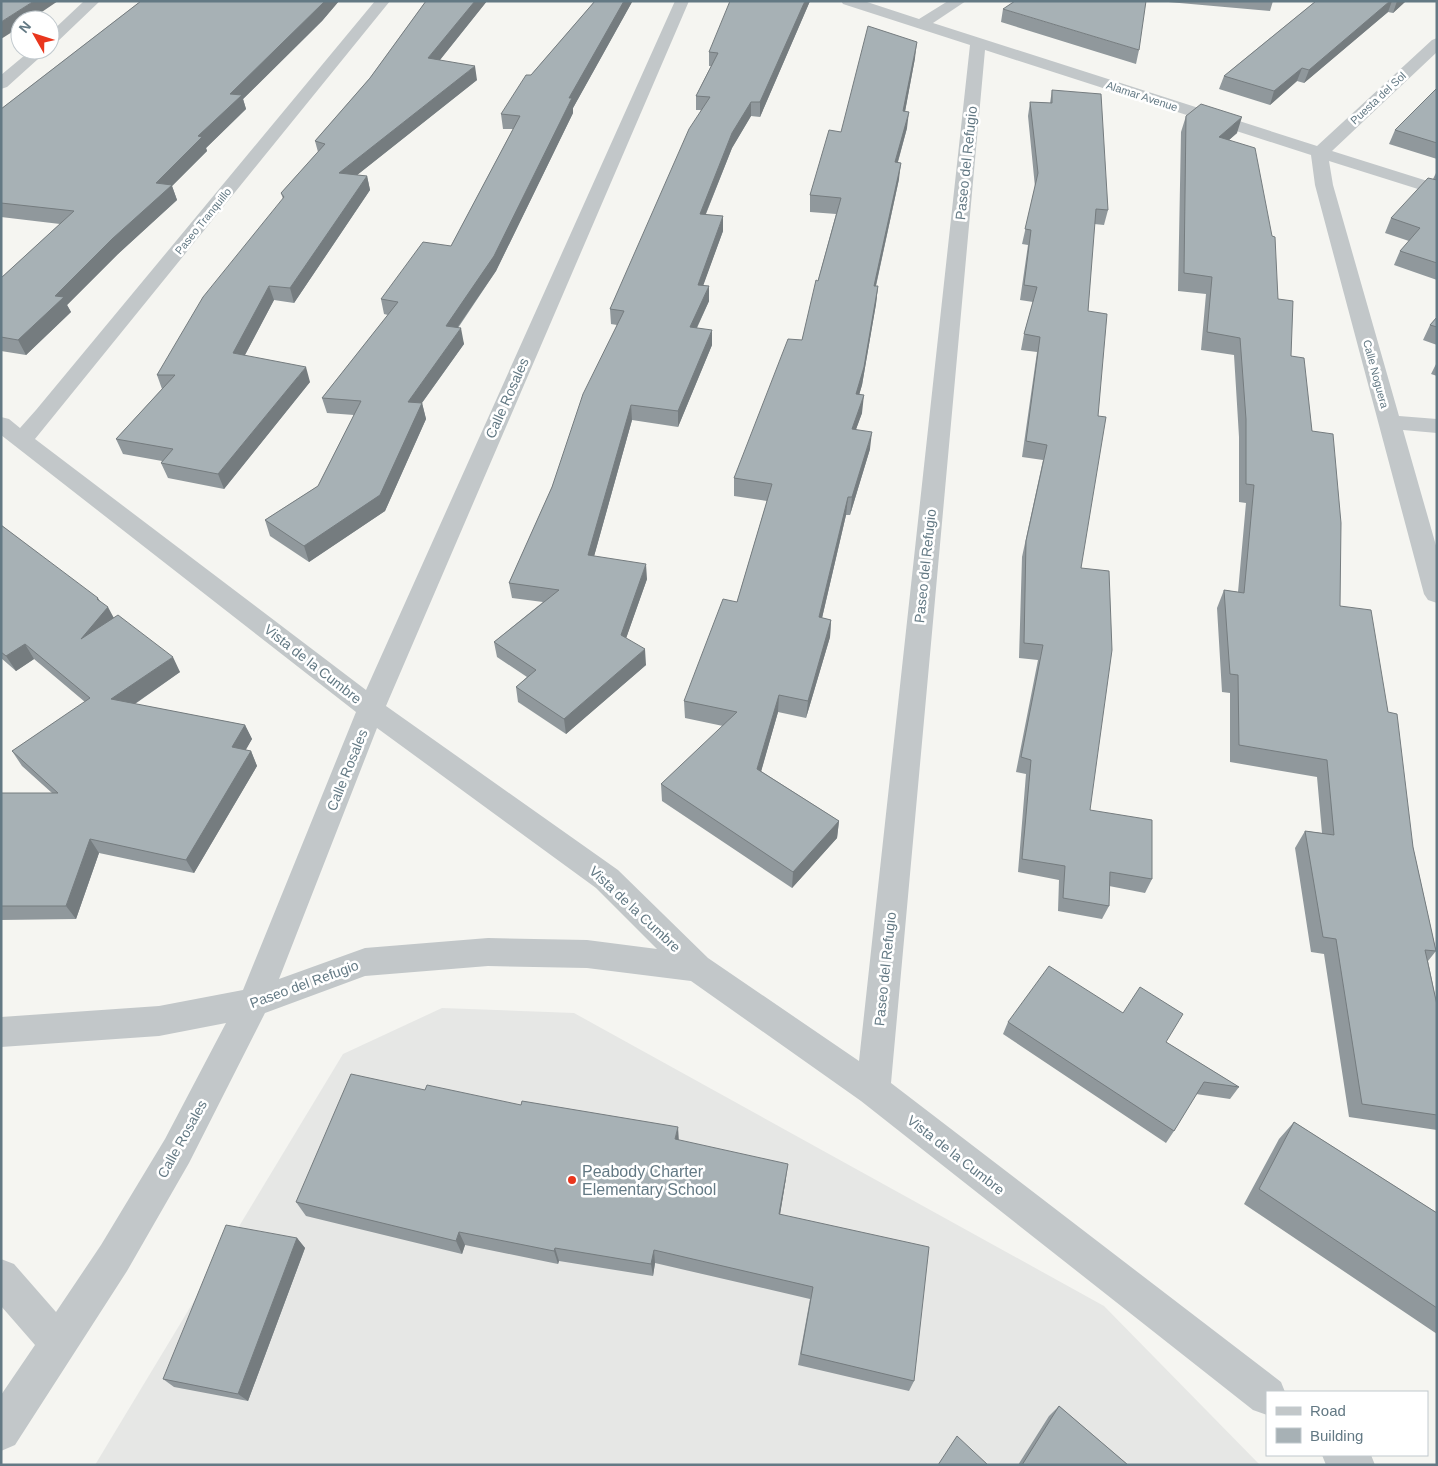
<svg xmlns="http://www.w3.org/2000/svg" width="1438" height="1466" font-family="Arial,sans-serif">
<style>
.built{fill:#e6e7e5}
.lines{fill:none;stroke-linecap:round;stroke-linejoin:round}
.minor{fill:#c2c7c9;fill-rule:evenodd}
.wall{fill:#90989c}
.shaded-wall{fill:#757c7f}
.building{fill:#a7b1b5;stroke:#757c7f}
.poi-dot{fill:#e9361d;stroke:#fff;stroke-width:2}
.labels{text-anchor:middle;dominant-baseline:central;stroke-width:5;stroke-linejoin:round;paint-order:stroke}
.far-street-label{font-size:11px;fill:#637984;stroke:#fff}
.street-label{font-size:14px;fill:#637984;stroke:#fff}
.near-poi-label{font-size:16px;fill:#637984;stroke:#fff;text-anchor:start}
</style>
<rect width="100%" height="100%" fill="#f5f5f1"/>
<path class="built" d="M442,1008L574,1013L1104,1306L1260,1465H95L343,1054Z"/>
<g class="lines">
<path class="minor" d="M84,1H100L55,44L50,46V33Z
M375,1H390L35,439L366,690L675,1H689L386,706L618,870L708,958L859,1061L970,45L843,4L841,1H864L919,19L948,1H966L933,23L1317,146L1432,40L1437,38V52L1332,151L1437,184V195L1329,161L1333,185L1399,416L1437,419V433L1403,430L1437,549V603L1428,600L1424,594L1315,185L1311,155L985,50L891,1083L1281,1382L1285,1392H1267V1415L1253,1410L861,1101L691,981L587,968L488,966L365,976L265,1013L189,1163L127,1271L15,1445L1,1451V1395L35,1345L1,1306V1259L14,1264L56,1312L101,1245L165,1139L226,1023L159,1036L1,1047V1017L159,1006L243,990L356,712L1,435V417L9,419L20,428L36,410ZM377,728L596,888L657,949L587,940L488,938L365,948L279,979Z
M31,50H48L7,87L1,89V75Z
M1322,1455H1371L1375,1465H1326Z"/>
</g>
<path class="wall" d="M141,1H339L322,21L243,99L246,109L206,148L207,151L172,186L177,200L118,254L67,305L71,312L26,355L1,351V278L60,224L1,217V109Z
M426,1H487L440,60L477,80L357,175L367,176L370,190L294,303L274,300L245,355L310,382L224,489L168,478L161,463L162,461L123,454L116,439L162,389L157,375L283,199L281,193L318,152L315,141L370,78Z
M595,1H640V2H632L573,108V113L496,271L458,328L464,344L422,403L426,419L385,511L309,562L270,536L265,520L318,486L354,415L327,413L322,398L388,315L384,314L381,299L451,246L513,129H503L501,114L531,75Z
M810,1L760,117L751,116L732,148L706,214L723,231L703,285L709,301L697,328L712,345L678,427L632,420L594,556L647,579L626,638L646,665L566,734L518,702L516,687L527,677L497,657L494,642L543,602L512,598L509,583L552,487L617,325L611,324L610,309L701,110H696V96L711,66H709V52Z
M1157,1H1273L1270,11Z
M1316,1H1406L1393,13L1388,12L1304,83L1297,81L1270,105L1219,89L1224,76Z
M1003,9L1139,50L1136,64L1001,22Z
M915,58L905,111L907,128L898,162L899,179L876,286H878L876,304L862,385L859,395L862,413L856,429L870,449L850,515H846L822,618L831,620L830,637L806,718L778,712L761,771L839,821L837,838L792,888L662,801L661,784L723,726L685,718L684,701L737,602L767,501L734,496V478L802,340L836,214L810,212V195L841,132Z
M1437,88V159L1389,144L1395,130Z
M1052,90L1108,210L1104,225L1094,224L1088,311L1081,568L1090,810L1152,879L1145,893L1109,886V906L1102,919L1058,911L1059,880L1018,872L1026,774L1016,772L1038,660L1019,658L1022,557L1043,460L1022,457L1037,352L1021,350L1024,334L1033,302L1020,300L1028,245L1022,244L1035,187L1028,116L1030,102L1050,103Z
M1186,116L1237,133L1229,140L1278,299L1291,356L1312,431L1340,606L1388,712L1413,847L1436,951L1428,961L1437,1005V1130L1349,1117L1324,954L1311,952L1295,848L1305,831L1322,833L1317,777L1230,762V693L1222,692L1217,608L1224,590L1238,592L1246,503L1239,502V437L1234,355L1201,350L1206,294L1178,291L1181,132Z
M1437,171V280L1394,265L1400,251L1409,241L1385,233L1391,218L1433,179Z
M1437,317V345L1423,340L1430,325Z
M1437,362V376L1431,374Z
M1,525L101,602L114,618L180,672L135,704L245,725L252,739L245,750L251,751L257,766L194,873L99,853L76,919L1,920V793H52L22,766L12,751L85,702L34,659L16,671L1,658Z
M1008,1022L1166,1042L1239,1087L1230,1099L1196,1094L1174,1131L1166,1143L1003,1034Z
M425,1090L786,1178L780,1214L914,1381L909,1391L798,1365L810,1299L655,1263L653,1276L559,1261L558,1264L465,1245L462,1254L306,1216L296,1202Z
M1294,1122L1437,1213V1334L1244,1204L1279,1139Z
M297,1238L305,1248L248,1401L174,1387L163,1379Z
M1059,1406L1128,1465H1018L1049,1416Z"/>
<path class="shaded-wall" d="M34,1H58L30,20H20V27L1,39V22Z
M325,1H339L322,21L243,99L246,109L206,148L207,151L172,186L177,200L118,254L67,305L71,312L26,355L18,340L55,296L112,239L156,183L198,136L230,94Z
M475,1H487L431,71L428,58Z
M624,1L632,2L573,108V113L496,271L448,341L446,326L569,98Z
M805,1H810L760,117V102Z
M1390,1H1392L1388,12L1304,83L1309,70Z
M1397,1H1406L1393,13Z
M917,42L915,58L902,128L903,111Z
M475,66L477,80L342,187L339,173Z
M1302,68L1297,81L1270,105L1274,91Z
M751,102V116L732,148L700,228V214L732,133Z
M909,112L907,128L893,179L895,162Z
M1242,117L1237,133L1214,153L1219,137Z
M901,163L899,179L872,303L874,286Z
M367,176L370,190L294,303L290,288Z
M723,216V231L698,300V285Z
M269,286L274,300L238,368L233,353Z
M709,286V301L690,342V327Z
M878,286L876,304L862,385L854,412L856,394Z
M461,328L464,344L411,418L408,402Z
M712,330V345L678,427V411Z
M306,367L310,382L224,489L218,474Z
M864,395L862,413L850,446L852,429Z
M422,403L426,419L385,511L309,562L304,546Z
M631,405L632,420L590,571L588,555Z
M872,432L870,449L850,515L852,497Z
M848,497L846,515L818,635L819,617Z
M646,564L647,579L622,650L621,635Z
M98,598L105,610L108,607L116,622L81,639L97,599Z
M831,620L830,637L806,718L808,701Z
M25,644L34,659L16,671L6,656Z
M645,649L646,665L566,734L564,719Z
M173,657L180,672L120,714L111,699Z
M779,695L778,712L757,786V769Z
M245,725L252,739L239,762L232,747Z
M251,751L257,766L194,873L186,860Z
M839,821L837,838L792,888L793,872Z
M90,839L99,853L76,919L66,906Z
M678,1127L679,1142L675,1139Z
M788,1164L786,1178L778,1227L779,1214Z
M459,1232L465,1245L462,1254L456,1241Z
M297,1238L305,1248L248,1401L238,1394Z
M555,1248L559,1261L558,1264L554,1251Z
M654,1250L655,1263L653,1276L651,1264Z"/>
<path class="building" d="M1,1H34L1,22Z
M141,1H325L230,94L242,95L198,136L202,137L156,183L172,185L112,239L55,296L64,297L18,340L1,337V278L74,211L1,203V109Z
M426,1H475L428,58L475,66L339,173L367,176L290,288L269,286L233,353L306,367L218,474L161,463L173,449L116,439L175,375H157L203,297L284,197L281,193L325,144L315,141L370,78Z
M595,1H624L569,98H572L494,256L446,326L461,328L408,402L422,403L380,495L304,546L265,520L318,486L361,401L322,398L398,302L381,299L423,242L451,246L520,116L501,114L526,75H531Z
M730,1H805L760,102H751L732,133L700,214L723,216L698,285L709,286L690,327L712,330L678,411L631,405L588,555L646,564L621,635L645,649L564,719L516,687L536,670L494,642L559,590L509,583L552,487L583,394L624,311L610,309L689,129L710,97L696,96L718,53L709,52Z
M1015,1H1146L1139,50L1003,9Z
M1316,1H1390L1309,70L1302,68L1274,91L1224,76Z
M868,26L917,42L903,111L909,112L895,162L901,163L874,286H878L864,367L856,394L864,395L852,429L872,432L852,497H848L819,617L831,620L808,701L779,695L757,769L839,821L793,872L661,784L737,712L684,701L723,599L737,602L772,484L734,478L788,339L802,340L816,280L818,281L841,198L810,195L829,130L841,132Z
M1437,88V143L1395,130Z
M1052,90L1101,94L1108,210L1096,209L1088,311L1107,314L1098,416L1106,417L1081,568L1109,571L1112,650L1090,810L1152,820V879L1110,872L1109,906L1063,898L1065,866L1022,859L1031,760L1021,757L1043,645L1024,643L1026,541L1047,445L1026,441L1040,337L1024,334L1037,287L1024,285L1031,230L1025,229L1038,173L1030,102L1052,103Z
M1201,104L1242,117L1219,137L1255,148L1272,236L1275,237L1278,299L1293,301L1291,356L1304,358L1312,431L1333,434L1341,523L1340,606L1371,610L1388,712L1397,714L1413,847L1436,951L1425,950L1437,1005V1115L1362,1104L1336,939L1323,937L1305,831L1334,835L1327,760L1239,745L1238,675L1230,674L1224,590L1244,593L1254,485L1246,484V419L1240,338L1207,332L1212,277L1184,273L1186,116Z
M1428,178L1437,180V263L1400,251L1420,228L1391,218Z
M1437,317V327L1430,325Z
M1,525L98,598L97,599L108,607L81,639L118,615L173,657L111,699L245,725L232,747L251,751L186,860L90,839L66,906H1V793H58L12,751L90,698L25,644L6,656L1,652Z
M1049,966L1123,1013L1140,987L1183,1014L1166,1042L1239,1087L1204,1082L1174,1131L1008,1022Z
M351,1074L425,1090L427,1085L521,1105L522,1101L678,1127L675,1139L788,1164L779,1214L929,1247L914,1381L801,1354L813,1287L654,1250L651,1264L555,1248L554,1251L459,1232L456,1241L296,1202Z
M1294,1122L1437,1213V1308L1259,1189Z
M226,1225L297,1238L238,1394L163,1379Z
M1059,1406L1128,1465H1022Z
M957,1436L988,1465H938Z"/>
<circle class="poi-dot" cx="572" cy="1180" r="5"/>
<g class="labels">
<g class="far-street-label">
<text transform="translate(1142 96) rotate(18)">Alamar Avenue</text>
<text transform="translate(1378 98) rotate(-43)">Puesta del Sol</text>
<text transform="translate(203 221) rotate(-51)">Paseo Tranquillo</text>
<text transform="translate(1376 374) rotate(75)">Calle Noguera</text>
</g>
<g class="street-label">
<text transform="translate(966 163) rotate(-84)">Paseo del Refugio</text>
<text transform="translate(507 398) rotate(-66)">Calle Rosales</text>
<text transform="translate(925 566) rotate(-84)">Paseo del Refugio</text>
<text transform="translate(313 664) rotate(38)">Vista de la Cumbre</text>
<text transform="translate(347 770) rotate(-68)">Calle Rosales</text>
<text transform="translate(635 909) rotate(43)">Vista de la Cumbre</text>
<text transform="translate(885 969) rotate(-84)">Paseo del Refugio</text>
<text transform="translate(304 984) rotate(-20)">Paseo del Refugio</text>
<text transform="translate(182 1139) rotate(-61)">Calle Rosales</text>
<text transform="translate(956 1155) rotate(38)">Vista de la Cumbre</text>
</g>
<g class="near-poi-label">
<text x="582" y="1171">Peabody Charter<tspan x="582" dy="18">Elementary School</tspan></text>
</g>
</g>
<rect width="1438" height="1466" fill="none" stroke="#637984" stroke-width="5"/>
<rect x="1266" y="1391" width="162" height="65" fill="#ffffff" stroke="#c1c9ce"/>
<rect x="1276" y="1407" width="25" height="8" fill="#c2c7c9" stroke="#c1c9ce"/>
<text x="1310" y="1416" font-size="15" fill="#637984">Road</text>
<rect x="1276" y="1428" width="25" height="15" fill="#a7b1b5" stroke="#c1c9ce"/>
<text x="1310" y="1441" font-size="15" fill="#637984">Building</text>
<g transform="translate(35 35) rotate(309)"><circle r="24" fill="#ffffff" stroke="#c1c9ce"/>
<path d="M0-4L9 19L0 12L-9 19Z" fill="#e9361d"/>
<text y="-8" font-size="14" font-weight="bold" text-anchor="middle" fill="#637984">N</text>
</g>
</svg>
